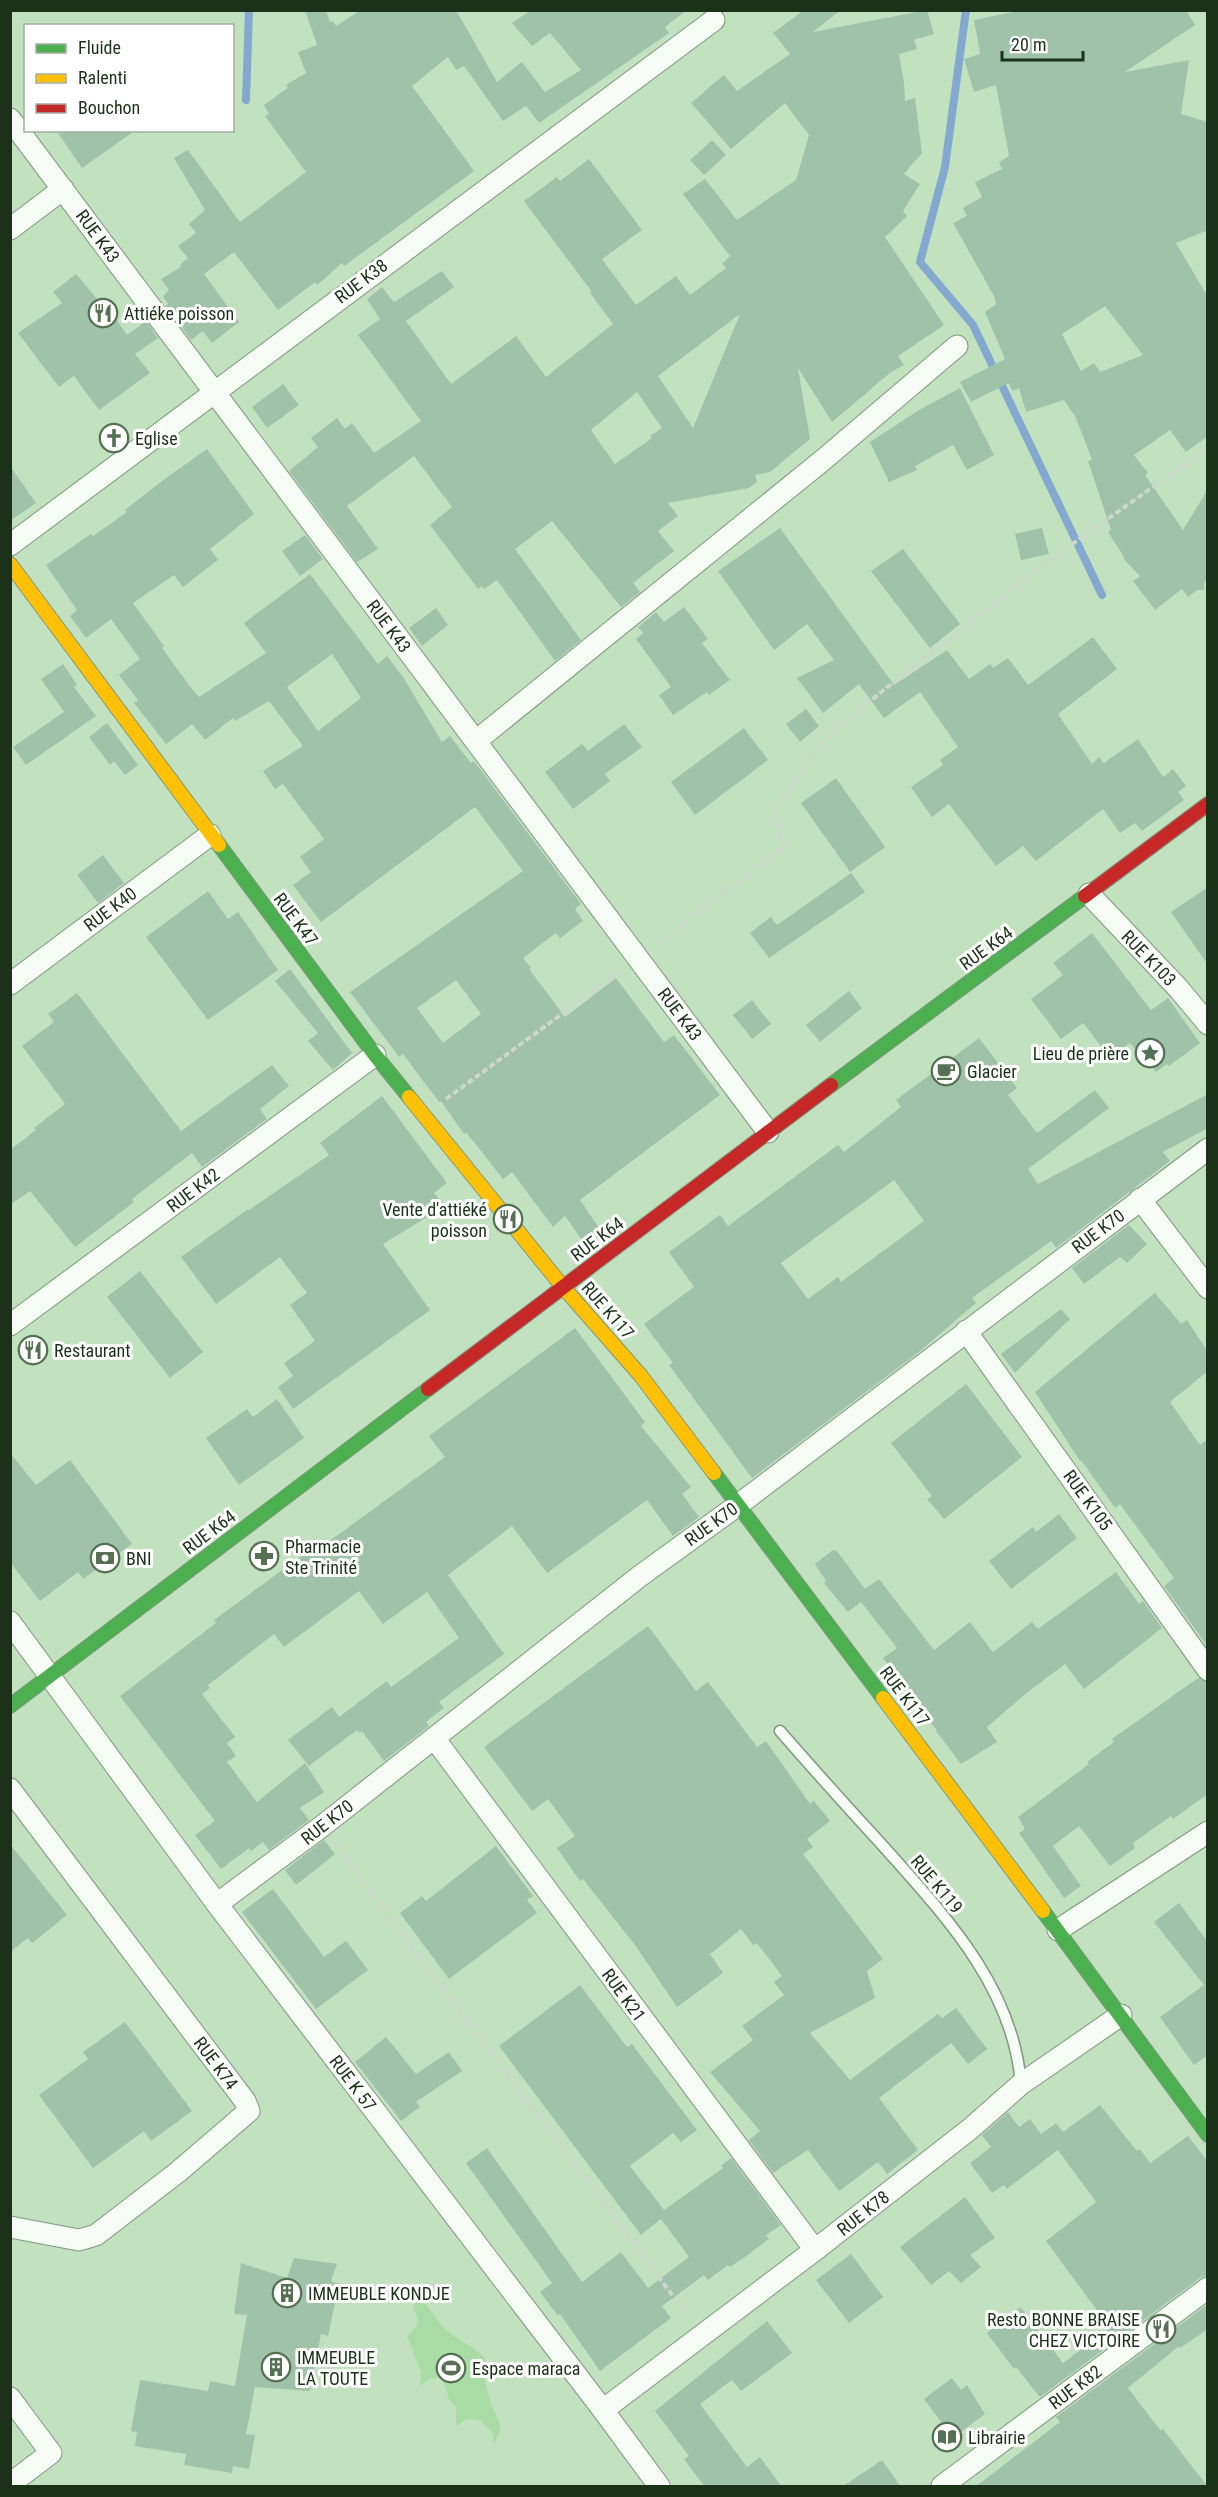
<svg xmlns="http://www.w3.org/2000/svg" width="1218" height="2497" font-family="'Roboto Condensed',sans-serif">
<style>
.green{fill:#a9dba5}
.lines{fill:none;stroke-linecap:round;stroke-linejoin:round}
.stream{stroke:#84a9d0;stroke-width:8}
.building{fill:#a0c2a9;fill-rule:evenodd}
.lane-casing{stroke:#7f987e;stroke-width:13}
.street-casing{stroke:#7f987e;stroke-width:23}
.fast-casing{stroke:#7f987e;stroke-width:16}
.slow-casing{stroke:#7f987e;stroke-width:16}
.jam-casing{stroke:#7f987e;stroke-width:16}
.path{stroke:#cdd7cc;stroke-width:4;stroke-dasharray:6 3;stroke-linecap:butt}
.lane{stroke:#f6fbf5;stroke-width:10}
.street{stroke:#f6fbf5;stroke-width:21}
.fast{stroke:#4caf50;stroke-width:14}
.slow{stroke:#ffc107;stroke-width:14}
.jam{stroke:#c62828;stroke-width:14}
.labels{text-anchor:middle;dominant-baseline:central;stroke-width:6;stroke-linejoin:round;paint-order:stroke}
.street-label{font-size:18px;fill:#1b3219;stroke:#fff}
.poi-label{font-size:18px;fill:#1b3219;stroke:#fff;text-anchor:start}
</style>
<rect width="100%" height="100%" fill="#c2e2bf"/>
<path class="green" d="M419,2298C429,2306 435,2317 443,2327C455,2340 472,2344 485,2359C482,2385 491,2404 501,2427L494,2444L492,2432L480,2420L467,2419L456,2426V2407L449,2399L442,2376L430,2379L420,2386L421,2372L407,2336L416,2327L418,2320L413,2306Z"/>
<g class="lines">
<path class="stream" d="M966,10L945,167L920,262L973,325L1102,595
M246,100L249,10"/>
</g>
<path class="building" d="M305,10H326L330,22L333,21L336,26L361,10H456L497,82L522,62L545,92L581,70L550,33L532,46L512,23L531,10H687L665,27L669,33L539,123L526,106L503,121L464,66L456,70L448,57L412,86L474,171L344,266L342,263L317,285L315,282L278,310L234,252L204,274L239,322L212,343L203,331L191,340L166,306L168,304L163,296L169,290L161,279L181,267L180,265L188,258L178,246L196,233L189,224L205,210L174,158L188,150L240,222L306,172L265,116L269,114L264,105L288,88L286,85L306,73L298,52L317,45Z
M804,10H841L813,32L927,10L934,34L914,40L917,49L899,54L904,83L905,101L915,98L922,153L904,174L920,184L903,211L907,216L885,237L944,325L898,356L904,365L891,372L832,422L798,368L810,439L770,472L755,475L757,482L749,488L668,503L678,516L658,531L674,551L633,583L640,592L621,607L552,521L515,549L581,640L555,661L497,580L484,589L482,586L478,589L430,525L452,507L414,456L347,506L378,549L357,562L289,471L318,447L311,438L337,418L345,429L352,423L374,453L421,421L358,335L380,319L367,299L382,287L394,302L442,271L454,287L406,321L451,384L516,336L546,377L613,324L590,293L592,292L524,201L557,177L560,181L589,159L642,230L602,259L636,305L676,276L690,295L726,268L722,264L730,256L683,194L705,179L737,220L796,180L809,135L785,103L731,149L691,103L724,75L737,91L790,54L773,33ZM740,314L693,428L658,376ZM637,392L662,428L650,436L652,438L615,464L591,430Z
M1023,10H1186L1195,25L1125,72L1189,60L1181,114L1208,122V230L1176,243L1208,297V436L1186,452L1170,430L1134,455L1148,473L1145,475L1183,530L1208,489V577L1204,583V590H1197L1188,597L1182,589L1155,610L1133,581L1140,576L1123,558L1124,557L1108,532L1111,530L1088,461L1092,460L1076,418L1064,400L1026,412L1019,388L1012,391L1009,383L971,402L960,382L1005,359L985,312L996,304L994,296L953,223L967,216L963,208L982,197L975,182L1002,169L999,162L1009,156L996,85L974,92L964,59L980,54L974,20ZM1105,306L1143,355L1100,372L1094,363L1081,371L1062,334Z
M56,130H136L82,168Z
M712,140L726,155L704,175L690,160Z
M76,274L98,300L101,298L127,335L146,321L158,338L135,354L150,373L99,410L74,376L59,387L18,333L62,303L53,292Z
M283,384L299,405L267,428L252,407Z
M960,388L994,455L967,470L953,445L915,466L917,470L889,482L870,442L919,410Z
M207,449L254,514L210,549L218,560L183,587L174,575L133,603L164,646L162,648L192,689L199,697L266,653L244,623L310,574L378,664L387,656L403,677L442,742L450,736L471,763L474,761L581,904L575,909L583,921L560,938L556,933L523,958L531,968L529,969L565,1017L616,978L664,1042L674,1035L720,1095L580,1200L604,1235L587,1247L565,1216L553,1227L512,1172L503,1179L466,1132L464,1134L441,1101L439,1102L403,1054L399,1057L350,992L523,871L475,807L321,922L293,885L311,872L300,857L324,839L283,784L275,789L263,771L303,746L269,701L235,721L233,718L205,740L192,724L166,744L134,703L138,700L119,675L140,659L111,619L86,638L70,616L77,610L46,565L91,534L93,536L127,512L125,510L162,481ZM332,654L361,698L318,731L287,687ZM456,980L481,1014L443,1043L417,1008Z
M10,466L36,503L10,521Z
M780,528L894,685L947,650L969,679L990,664L993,668L1008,658L1028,685L1093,637L1117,669L1058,714L1092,764L1099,757L1104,763L1138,739L1163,777L1173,769L1186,786L1178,792L1184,800L1142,831L1135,823L1120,833L1103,809L1036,861L1023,846L996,866L949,804L932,817L911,787L943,765L940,760L958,747L920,692L884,718L859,684L823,713L797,678L834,660L807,624L774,650L718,571Z
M1042,528L1049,554L1021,560L1015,534Z
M305,535L323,559L300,576L282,551Z
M903,549L960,624L930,648L871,571Z
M684,607L708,639L702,643L730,680L709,695L707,692L673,715L659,695L671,687L636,639L643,633L638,627L656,612L664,622Z
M436,608L448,625L422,646L409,628Z
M63,664L77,685L74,687L96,716L26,765L13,747L64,712L41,679Z
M806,709L819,726L800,742L786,724Z
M107,723L138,765L125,775L114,761L110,765L89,737Z
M624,724L642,747L605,774L610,781L573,809L545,772L582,744L588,751Z
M744,728L768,760L695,815L671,782Z
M836,778L885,847L850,872L801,803Z
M103,855L124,883L98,903L77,875Z
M851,873L865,892L769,958L750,933L771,917L777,925Z
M1208,887V965L1171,912Z
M208,891L228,919L238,912L278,970L208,1020L146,937Z
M1092,933L1151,1010L1168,998L1200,1043L1169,1066L1167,1064L1156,1072L1140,1052L1138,1053L1130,1043L1110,1058L1083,1023L1061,1039L1031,999L1063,975L1053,963Z
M290,969L352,1053L333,1070L308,1041L318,1033L275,981Z
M849,991L862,1008L820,1042L806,1025Z
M77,993L181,1131L272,1065L289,1086L260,1109L267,1119L202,1167L192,1153L132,1199L134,1202L75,1247L30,1191L10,1205V1150L36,1130L34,1128L65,1104L22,1046L54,1022L48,1014Z
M752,1000L771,1024L752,1039L733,1015Z
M979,1038L1017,1088L1008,1095L1037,1133L1095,1090L1109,1108L1028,1169L1038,1184L1208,1094V1128L1163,1152L1170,1161L1056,1248L1051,1241L972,1298L976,1303L919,1352L752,1478L669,1365L673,1363L644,1324L694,1287L669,1252L720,1215L728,1226L838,1145L844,1152L901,1107L896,1100ZM894,1180L924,1221L841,1282L838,1277L808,1299L781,1263Z
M382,1096L447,1183L434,1193L445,1206L383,1244L430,1310L293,1409L278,1387L293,1376L284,1363L315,1341L290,1305L307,1293L280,1257L216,1304L181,1257L248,1209L249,1210L329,1155L320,1143Z
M1129,1225L1147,1244L1127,1263L1120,1257L1084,1284L1072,1268Z
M140,1271L203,1352L170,1378L107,1297Z
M1155,1293L1181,1324L1187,1320L1208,1352V1371L1170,1402L1200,1445L1208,1439V1647L1164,1586L1174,1578L1120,1504L1115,1508L1081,1460L1080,1461L1035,1392Z
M1061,1309L1070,1319L1015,1373L1001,1354Z
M575,1328L645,1422L641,1426L691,1487L682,1494L699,1517L673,1536L647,1500L547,1573L512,1526L448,1575L504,1654L439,1702L444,1708L426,1722L429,1726L384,1761L362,1731L360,1733L357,1730L309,1766L288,1740L332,1707L339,1717L387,1681L391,1687L459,1638L427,1592L383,1624L359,1591L284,1647L274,1634L208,1685L210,1688L202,1694L235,1737L227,1743L236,1756L227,1762L257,1802L305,1763L324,1792L300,1808L309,1820L269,1850L263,1842L251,1851L249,1848L221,1869L195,1835L215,1821L120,1696L216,1623L214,1620L244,1598L314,1547L317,1550L445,1457L429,1436Z
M966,1384L1022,1457L944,1519L927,1499L932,1496L891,1443Z
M277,1399L304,1438L239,1485L206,1438L247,1409L253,1417Z
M10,1453L36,1485L70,1460L132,1544L83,1579L78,1572L40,1601L10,1562Z
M1059,1514L1077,1538L1011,1589L989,1561L1033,1527L1036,1532Z
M833,1550L837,1551L865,1589L879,1579L934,1650L970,1622L993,1652L1032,1622L1038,1629L1116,1572L1139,1604L1143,1601L1162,1628L1084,1689L1065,1664L1029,1691L987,1727L997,1742L961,1764L936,1731L937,1730L901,1686L903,1684L883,1658L897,1648L861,1602L848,1612L824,1583L826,1581L815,1564Z
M648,1626L696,1691L708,1682L757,1747L766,1741L810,1804L814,1801L830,1821L807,1839L813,1847L803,1854L883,1959L867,1971L875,1998L810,2033L850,2080L938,2014L942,2018L956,2008L987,2049L968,2064L951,2043L879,2098L918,2150L887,2174L878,2162L839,2191L808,2150L773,2173L749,2140L760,2131L710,2072L753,2040L742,2026L784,1995L774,1982L782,1976L757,1943L753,1945L741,1929L710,1954L723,1973L677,2007L635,1945L583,1879L580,1881L557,1848L575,1836L548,1799L532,1811L484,1747Z
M1198,1678L1208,1682V1794L1173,1819L1171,1816L1133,1843L1135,1848L1110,1866L1079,1826L1053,1846L1081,1886L1064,1898L1019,1833L1025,1829L1018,1817L1089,1764L1087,1762L1114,1742L1112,1739Z
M324,1840L335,1854L296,1885L285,1870Z
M10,1844L67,1915L32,1943L28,1938L10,1952Z
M496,1846L533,1896L527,1900L537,1913L449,1979L400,1913L422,1896L426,1901Z
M273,1889L324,1957L346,1941L368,1970L316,2009L242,1912Z
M1179,1903L1208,1942V2055L1194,2065L1160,2017L1204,1985L1154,1922Z
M580,1985L627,2047L632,2044L697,2130L681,2142L673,2133L630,2166L664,2210L723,2168L721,2166L731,2158L781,2225L766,2235L769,2239L745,2257L730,2267L728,2265L708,2280L704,2275L662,2306L671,2318L600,2371L560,2314L558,2316L540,2292L552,2283L466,2163L487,2148L582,2282L621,2252L648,2288L689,2257L661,2219L641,2235L499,2046Z
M125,2022L192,2111L151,2141L144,2131L93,2168L39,2095L88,2059L83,2052Z
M386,2037L416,2074L449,2052L462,2071L416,2102L420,2107L401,2121L355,2062Z
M1100,2105L1137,2151L1140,2149L1150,2163L1188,2136L1208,2162V2275L1200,2278L1040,2397L1016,2367L1014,2369L987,2333L1021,2307L1063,2363L1110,2328L1046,2241L1096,2202L1058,2150L1007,2189L1004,2185L992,2193L970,2163L991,2147L982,2135L1008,2112L1019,2127L1030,2119L1041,2134L1056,2123L1063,2132Z
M965,2197L995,2238L970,2255L981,2267L961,2283L949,2271L931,2285L900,2247Z
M851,2254L883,2297L849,2323L816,2280Z
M294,2258L337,2264L331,2281L339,2284L328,2336L321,2334L310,2391L255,2387L246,2434L255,2435L249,2469L233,2466L232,2473L184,2465L186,2454L135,2446L137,2432L131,2431L140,2380L208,2391L210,2381L235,2386L247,2315L234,2314L241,2263L287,2278Z
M1208,2304V2329L1180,2348L1179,2346L1128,2388L1161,2431L1163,2429L1208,2487H975L1060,2422L1056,2417Z
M767,2321L792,2353L741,2391L732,2380L700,2404L747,2467L760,2457L782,2487H705L684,2459L689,2456L655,2411Z
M952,2378L961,2390L967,2385L985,2414L953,2438L924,2399Z
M882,2460L901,2487H842Z"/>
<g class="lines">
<g class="lane-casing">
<path id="lane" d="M780,1731C814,1770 849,1809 884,1847C946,1917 1013,1987 1021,2084"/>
</g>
<g class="street-casing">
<path id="street" d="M10,119L768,1132
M10,229L63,189
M10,545L714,20
M476,741L823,460L957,346
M1089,894L1178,988L1208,1024
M10,984L210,835
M1140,1199L1208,1288
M10,1325L375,1055
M966,1331L1208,1670
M10,1622L217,1904L603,2410L659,2486
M434,1738L815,2250
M10,1789L245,2101L249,2111L178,2172L96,2235L79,2240L10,2227
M217,1904L321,1827L640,1576L738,1505L1208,1149
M1058,1930L1208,1832
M10,2398L51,2453L10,2484
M603,2410L815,2250L970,2129L1021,2084L1121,2015
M942,2486L1208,2288"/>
</g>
<g class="fast-casing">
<path id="fast" d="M219,845L375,1055L409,1097
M831,1085L1085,896
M714,1473L883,1698
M10,1706L428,1389
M1043,1911L1208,2135"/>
</g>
<g class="slow-casing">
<path id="slow" d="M10,564L219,845
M409,1097L563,1287L641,1376L714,1473
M883,1698L1043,1911"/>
</g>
<g class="jam-casing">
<path id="jam" d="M1085,896L1208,804
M428,1389L831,1085"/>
</g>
<path class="path" d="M656,944L785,846L772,812L828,734L1047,562L1208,448
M446,1099L619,972
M334,1844L688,2316"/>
<use href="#lane" class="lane"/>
<use href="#street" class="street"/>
<use href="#fast" class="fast"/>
<use href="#slow" class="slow"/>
<use href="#jam" class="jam"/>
</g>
<defs>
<g id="restaurant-ring" transform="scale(1.5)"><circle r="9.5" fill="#fff" stroke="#557053" stroke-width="1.5"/><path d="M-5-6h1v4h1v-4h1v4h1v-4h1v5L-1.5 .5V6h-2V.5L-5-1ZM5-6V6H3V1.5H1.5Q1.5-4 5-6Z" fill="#557053"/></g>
<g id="church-ring" transform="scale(1.5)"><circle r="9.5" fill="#fff" stroke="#557053" stroke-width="1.5"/><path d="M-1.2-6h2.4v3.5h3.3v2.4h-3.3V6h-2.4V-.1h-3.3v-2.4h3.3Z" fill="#557053"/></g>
<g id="sight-ring" transform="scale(1.5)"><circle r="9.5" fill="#fff" stroke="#557053" stroke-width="1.5"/><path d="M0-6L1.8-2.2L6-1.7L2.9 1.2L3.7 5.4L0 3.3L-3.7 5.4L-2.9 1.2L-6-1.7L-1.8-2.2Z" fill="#557053"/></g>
<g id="cafe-ring" transform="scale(1.5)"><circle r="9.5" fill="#fff" stroke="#557053" stroke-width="1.5"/><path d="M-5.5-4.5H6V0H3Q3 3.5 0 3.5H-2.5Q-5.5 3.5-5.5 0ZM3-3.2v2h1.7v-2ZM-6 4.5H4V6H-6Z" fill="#557053"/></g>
<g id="pharmacy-ring" transform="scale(1.5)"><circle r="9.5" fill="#fff" stroke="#557053" stroke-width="1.5"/><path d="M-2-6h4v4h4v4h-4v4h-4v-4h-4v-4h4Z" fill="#557053"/></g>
<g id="bank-ring" transform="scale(1.5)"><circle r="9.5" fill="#fff" stroke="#557053" stroke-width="1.5"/><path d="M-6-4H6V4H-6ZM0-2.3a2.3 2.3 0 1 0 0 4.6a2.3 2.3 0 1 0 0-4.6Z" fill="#557053"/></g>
<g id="building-ring" transform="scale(1.5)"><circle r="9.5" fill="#fff" stroke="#557053" stroke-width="1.5"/><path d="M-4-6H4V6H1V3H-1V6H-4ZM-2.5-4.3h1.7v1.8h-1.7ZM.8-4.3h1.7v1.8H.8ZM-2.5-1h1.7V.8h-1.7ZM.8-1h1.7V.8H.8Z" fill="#557053"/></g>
<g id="stadium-ring" transform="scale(1.5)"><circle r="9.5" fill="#fff" stroke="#557053" stroke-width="1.5"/><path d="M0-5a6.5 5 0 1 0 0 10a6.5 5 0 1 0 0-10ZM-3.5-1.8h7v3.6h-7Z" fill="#557053"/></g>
<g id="library-ring" transform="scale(1.5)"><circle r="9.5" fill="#fff" stroke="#557053" stroke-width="1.5"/><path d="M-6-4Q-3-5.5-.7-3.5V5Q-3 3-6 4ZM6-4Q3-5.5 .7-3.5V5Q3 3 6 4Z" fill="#557053"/></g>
</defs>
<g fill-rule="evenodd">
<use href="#restaurant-ring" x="103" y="313"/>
<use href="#church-ring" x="114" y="438"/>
<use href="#sight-ring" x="1150" y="1053"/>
<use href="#cafe-ring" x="946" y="1071"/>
<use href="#restaurant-ring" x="508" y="1219"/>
<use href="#restaurant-ring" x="33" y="1350"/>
<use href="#pharmacy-ring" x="264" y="1556"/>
<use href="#bank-ring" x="105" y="1558"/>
<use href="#building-ring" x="287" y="2293"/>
<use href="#restaurant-ring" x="1161" y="2329"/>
<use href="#building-ring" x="276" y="2367"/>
<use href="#stadium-ring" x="451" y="2368"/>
<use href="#library-ring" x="947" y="2437"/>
</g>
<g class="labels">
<g class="street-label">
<text transform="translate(98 236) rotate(54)">RUE K43</text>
<text transform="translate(361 281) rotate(-37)">RUE K38</text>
<text transform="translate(389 626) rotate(53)">RUE K43</text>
<text transform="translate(110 909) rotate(-37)">RUE K40</text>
<text transform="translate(296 919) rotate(53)">RUE K47</text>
<text transform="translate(986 948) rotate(-36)">RUE K64</text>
<text transform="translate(1149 958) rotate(46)">RUE K103</text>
<text transform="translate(680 1014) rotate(53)">RUE K43</text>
<text transform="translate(193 1190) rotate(-37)">RUE K42</text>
<text transform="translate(1098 1231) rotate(-37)">RUE K70</text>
<text transform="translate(597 1239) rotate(-37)">RUE K64</text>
<text transform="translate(608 1310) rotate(49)">RUE K117</text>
<text transform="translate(1088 1500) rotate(54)">RUE K105</text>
<text transform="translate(711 1524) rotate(-36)">RUE K70</text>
<text transform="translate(209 1532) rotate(-37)">RUE K64</text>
<text transform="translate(905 1696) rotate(53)">RUE K117</text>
<text transform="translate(327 1822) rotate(-38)">RUE K70</text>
<text transform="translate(937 1884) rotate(50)">RUE K119</text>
<text transform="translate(624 1995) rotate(54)">RUE K21</text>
<text transform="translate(216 2063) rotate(53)">RUE K74</text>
<text transform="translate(353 2083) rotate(53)">RUE K 57</text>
<text transform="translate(863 2213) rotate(-38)">RUE K78</text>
<text transform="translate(1075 2387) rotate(-37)">RUE K82</text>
</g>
<g class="poi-label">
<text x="124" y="313">Attiéke poisson</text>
<text x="135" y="438">Eglise</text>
<text x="1129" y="1053" text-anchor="end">Lieu de prière</text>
<text x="967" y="1071">Glacier</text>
<text x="487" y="1209" text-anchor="end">Vente d'attiéké<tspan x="487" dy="21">poisson</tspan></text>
<text x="54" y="1350">Restaurant</text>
<text x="285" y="1546">Pharmacie<tspan x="285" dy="21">Ste Trinité</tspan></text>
<text x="126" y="1558">BNI</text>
<text x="308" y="2293">IMMEUBLE KONDJE</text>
<text x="1140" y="2319" text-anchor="end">Resto BONNE BRAISE<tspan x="1140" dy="21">CHEZ VICTOIRE</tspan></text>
<text x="297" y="2357">IMMEUBLE<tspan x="297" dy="21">LA TOUTE</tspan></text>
<text x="472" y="2368">Espace maraca</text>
<text x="968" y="2437">Librairie</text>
</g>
</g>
<rect width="1218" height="2497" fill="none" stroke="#1b3219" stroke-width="24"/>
<rect x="24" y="24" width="210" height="108" fill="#ffffff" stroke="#a4ada3" stroke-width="1.5"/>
<rect x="36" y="44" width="30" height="9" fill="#4caf50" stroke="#a4ada3" stroke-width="1.5"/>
<text x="78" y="54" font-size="18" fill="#1b3219">Fluide</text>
<rect x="36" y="74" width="30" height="9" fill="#ffc107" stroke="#a4ada3" stroke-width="1.5"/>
<text x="78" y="84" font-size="18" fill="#1b3219">Ralenti</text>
<rect x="36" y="104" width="30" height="9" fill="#c62828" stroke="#a4ada3" stroke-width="1.5"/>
<text x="78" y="114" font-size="18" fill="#1b3219">Bouchon</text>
<path d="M1002 51v9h81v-9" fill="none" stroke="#1b3219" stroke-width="3"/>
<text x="1011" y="51" font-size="18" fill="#1b3219" stroke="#ffffff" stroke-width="4.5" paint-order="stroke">20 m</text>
</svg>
